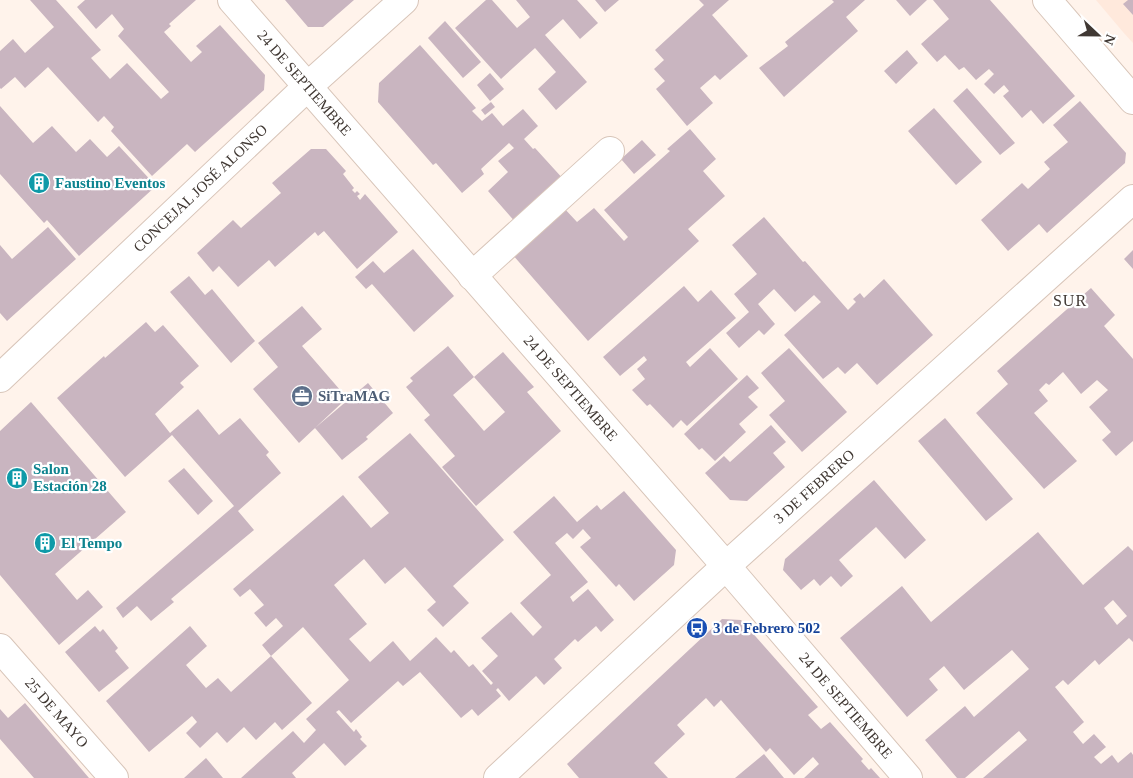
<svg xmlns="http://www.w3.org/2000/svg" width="1133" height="778" font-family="'Times New Roman',serif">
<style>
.built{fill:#ffe9dc}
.building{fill:#c9b5c0;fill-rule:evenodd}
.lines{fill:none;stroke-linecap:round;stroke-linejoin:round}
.minor-casing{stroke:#d8c5b9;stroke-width:30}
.minor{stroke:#fff;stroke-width:28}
.labels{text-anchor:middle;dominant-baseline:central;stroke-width:4.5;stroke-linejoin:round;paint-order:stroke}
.street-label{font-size:15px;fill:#403833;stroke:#fff}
.culture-label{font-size:15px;font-weight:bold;fill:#0d838f;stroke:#fff;text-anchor:start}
.service-label{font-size:15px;font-weight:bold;fill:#4e5e75;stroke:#fff;text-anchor:start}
.transit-label{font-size:15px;font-weight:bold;fill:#164399;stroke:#fff;text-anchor:start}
.neighbourhood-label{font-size:16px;letter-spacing:1px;fill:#403833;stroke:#fff}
</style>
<rect width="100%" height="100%" fill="#fff3eb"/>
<path class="built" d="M1096,0H1133V43L1123,32Z"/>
<path class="building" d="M30,0H56L101,50L91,58L110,79L127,63L161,99L169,92L118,36L124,29L112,14L96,29L77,7L85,0H196L169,24L171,26L164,32L191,62L202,52L196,46L220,25L265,75L264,90L195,152L187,144L152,176L111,131L114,127L104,116L98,122L48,67L25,88L15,77L1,89L0,88V51L13,39L25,53L54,27Z
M285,0H354L323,27H308Z
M486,0H492L517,28L530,17L516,0H577L598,23L580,39L563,19L545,35L587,82L556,110L538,89L556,72L535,48L501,79L455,28Z
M595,0H619L605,12Z
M699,0H729L712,15L748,56L720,80L715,75L700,88L713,103L687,126L656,89L665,81L654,69L664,60L655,50L704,5Z
M832,0H865L846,17L858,31L784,97L759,68L788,46L785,42L834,2Z
M896,0H927L910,16Z
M933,0H990L1075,96L1043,124L1031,110L1022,118L1003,96L1009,91L1004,85L994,94L984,84L994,74L989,69L976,80L964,67L959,70L945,55L937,62L921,44L949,19Z
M1128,0H1133V15L1123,4Z
M445,21L481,62L463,78L428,38Z
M420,45L476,108L472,111L482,121L492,113L503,126L523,109L538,126L524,139L533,149L535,148L565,181L517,224L488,191L508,172L498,161L514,148L509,143L481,169L484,174L462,193L436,163L433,165L378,102L379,83Z
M907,50L918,63L896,84L884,71Z
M490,73L504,89L490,101L477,85Z
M967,88L1015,143L1000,155L953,101Z
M1080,101L1126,153L1125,163L1047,233L1039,224L1008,251L981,220L1022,183L1028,189L1050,169L1044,162L1068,142L1053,125Z
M491,102L495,107L485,115L481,110Z
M0,106L33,143L52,126L76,152L90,139L107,157L119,146L156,186L79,256L47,220L44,223L0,174Z
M934,108L982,162L956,185L908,131Z
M690,129L716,159L703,171L725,196L688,229L699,241L588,341L512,254L563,207L577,222L594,208L624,241L628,237L604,210L670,151L667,149Z
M642,140L656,155L634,174L621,159Z
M311,149H326L346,171L343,174L354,188L352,190L355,193L357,191L360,194L357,196L360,200L365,194L398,232L357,269L324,231L318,236L315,232L275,267L269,260L238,287L219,266L213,272L197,253L233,220L241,228L281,193L272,183Z
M764,217L803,262L805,261L848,310L856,302L853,299L860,293L864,298L884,279L933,335L877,385L857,363L845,374L838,367L823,379L784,335L821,302L814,295L795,312L774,289L758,304L775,324L764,335L759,330L739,348L726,333L749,312L734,294L757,274L732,245Z
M48,227L76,259L7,321L0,313V245L12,259Z
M413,249L454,296L414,332L372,284L366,289L355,277L373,261L384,273Z
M1133,250V269L1124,259Z
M189,276L205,295L212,289L255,341L231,363L170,292Z
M684,286L698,302L711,290L736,318L686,362L690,367L710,348L738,379L687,426L681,420L673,428L650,404L647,406L632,390L645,379L637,369L647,360L644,356L620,376L603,357Z
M1091,288L1115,315L1104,326L1133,359V441L1116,456L1102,440L1111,432L1089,407L1108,390L1097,380L1081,394L1063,372L1049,385L1046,383L1039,390L1048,401L1034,413L1077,461L1044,489L976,413L1008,384L997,371Z
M302,306L322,329L302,346L347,398L299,443L253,389L278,367L258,343Z
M146,322L155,332L163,325L199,366L180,383L184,387L155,414L170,433L198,409L219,435L240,418L269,452L266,455L281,473L238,511L254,530L171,599L174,602L151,621L137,606L123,618L116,608L234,506L172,435L125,477L57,398L104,356L105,358Z
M448,346L474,377L503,352L534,387L527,392L561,431L476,506L442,467L455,456L424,420L430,415L406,387L413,381L410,378ZM474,377L505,412L484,431L453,395Z
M789,348L847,412L802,452L769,415L785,401L761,373Z
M747,375L759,388L748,397L758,407L739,424L746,432L715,461L702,448L699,450L684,434Z
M368,383L393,413L366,437L368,439L342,460L315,428Z
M31,402L126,512L55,574L77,600L88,590L103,607L59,645L0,575V431Z
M945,418L1013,499L986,521L918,441Z
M771,425L786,442L773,453L785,467L747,501L730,500L705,473L724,456L730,462Z
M410,433L504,540L453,586L469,603L443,627L427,610L436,602L405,567L385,584L364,559L334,585L367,624L349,639L370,662L393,641L410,661L436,637L451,653L454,650L469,667L473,664L491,685L493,683L482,671L498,656L481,638L511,612L533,636L542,627L520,603L551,575L513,532L554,496L577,522L597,505L601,510L624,491L676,550L674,565L634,601L619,584L616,587L580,547L591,538L583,529L573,539L567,533L555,543L588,582L570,597L573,602L588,589L614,620L601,632L596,626L578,642L575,639L554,659L562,668L544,685L536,676L509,701L498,688L496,690L501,696L478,716L472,709L461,718L420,672L403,686L398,681L351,723L339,710L336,712L354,732L356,729L362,737L360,739L367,746L345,766L324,743L292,773L296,778H241L293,731L304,743L316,730L306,719L349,680L303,627L271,656L312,703L282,730L275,722L256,740L244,727L227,743L217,732L200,748L186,733L197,722L192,716L149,752L106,701L190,626L207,646L186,665L206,688L218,678L231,692L271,656L262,645L283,626L276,618L266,627L254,613L264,605L250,589L240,597L233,589L343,495L371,528L389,513L358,477Z
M184,468L213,501L198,515L168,481Z
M874,480L926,540L905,559L876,527L839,560L853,576L841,587L831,576L820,586L814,579L801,590L783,570L785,559Z
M1038,532L1083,585L1128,546L1133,551V642L1129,638L1099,665L1095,660L1068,685L1063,680L1055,687L1084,722L1073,732L1083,744L1094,734L1106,747L1094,757L1101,764L1112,755L1118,763L1131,752L1133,755V778H983L1027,740L1019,731L965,778H957L925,740L965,706L974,717L1029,669L1012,650L964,690L944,666L929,679L938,690L907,717L840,638L902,586L931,622ZM1113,600L1127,616L1117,625L1104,608Z
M722,619L741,620L818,707L808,715L821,729L830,722L863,759L861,761L869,770L871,768L880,778H804L819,764L813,757L794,775L770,748L766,752L721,700L714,707L706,698L677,725L685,734L654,763L668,778H579L567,764Z
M95,626L100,632L103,629L118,648L115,651L129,668L99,692L65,652Z
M25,703L66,751L89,778H34L0,739V709L8,718Z
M764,754L784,778H735Z
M206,758L223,778H184Z"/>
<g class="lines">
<g class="minor-casing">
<g id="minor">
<path id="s1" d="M232,0L726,566L908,778"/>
<path d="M1047,0L1133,100"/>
<path d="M472,276L610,151"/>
<path id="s2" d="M0,378L307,87L404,0"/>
<path id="s3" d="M0,648L114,778"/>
<path id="s4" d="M498,778L726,566L1133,199"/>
</g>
</g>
<use href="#minor" class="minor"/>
</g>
<defs>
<g id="building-disc" transform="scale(1.125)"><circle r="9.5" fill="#0f9aa8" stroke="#fff"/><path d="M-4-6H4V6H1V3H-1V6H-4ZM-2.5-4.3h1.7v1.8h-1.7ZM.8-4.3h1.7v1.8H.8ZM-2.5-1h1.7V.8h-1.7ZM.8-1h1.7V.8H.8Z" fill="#fff"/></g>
<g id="office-disc" transform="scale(1.125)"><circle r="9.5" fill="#5c6f8a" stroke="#fff"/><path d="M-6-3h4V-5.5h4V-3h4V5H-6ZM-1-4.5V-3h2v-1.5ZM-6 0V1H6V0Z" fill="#fff"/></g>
<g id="bus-disc" transform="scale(1.125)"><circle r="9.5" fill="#1a4fb4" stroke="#fff"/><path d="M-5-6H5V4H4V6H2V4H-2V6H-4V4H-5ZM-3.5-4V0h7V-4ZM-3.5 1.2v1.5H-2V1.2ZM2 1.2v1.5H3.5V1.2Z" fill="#fff"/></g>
</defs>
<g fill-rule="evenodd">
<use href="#building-disc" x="39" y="183"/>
<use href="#office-disc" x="302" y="396"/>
<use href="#building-disc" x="17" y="478"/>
<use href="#building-disc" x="45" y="543"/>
<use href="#bus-disc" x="697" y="628"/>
</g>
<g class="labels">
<g class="street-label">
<text stroke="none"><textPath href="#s1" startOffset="110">24 DE SEPTIEMBRE</textPath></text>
<text stroke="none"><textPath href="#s2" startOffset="276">CONCEJAL JOSÉ ALONSO</textPath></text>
<text stroke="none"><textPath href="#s1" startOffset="515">24 DE SEPTIEMBRE</textPath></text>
<text stroke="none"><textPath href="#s4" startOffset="430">3 DE FEBRERO</textPath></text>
<text stroke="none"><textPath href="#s1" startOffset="935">24 DE SEPTIEMBRE</textPath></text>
<text stroke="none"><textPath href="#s3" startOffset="86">25 DE MAYO</textPath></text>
</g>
<g class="culture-label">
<text x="55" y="183">Faustino Eventos</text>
<text x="33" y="469">Salon<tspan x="33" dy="17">Estación 28</tspan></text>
<text x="61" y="543">El Tempo</text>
</g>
<g class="service-label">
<text x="318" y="396">SiTraMAG</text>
</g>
<g class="transit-label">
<text x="713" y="628">3 de Febrero 502</text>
</g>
<g class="neighbourhood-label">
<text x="1070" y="300">SUR</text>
</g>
</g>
<g transform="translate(1098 35) rotate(112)" stroke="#ffffff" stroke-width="4" paint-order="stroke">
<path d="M0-4L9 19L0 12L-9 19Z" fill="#403833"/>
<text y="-8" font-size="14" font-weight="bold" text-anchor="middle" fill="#403833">N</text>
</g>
</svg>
